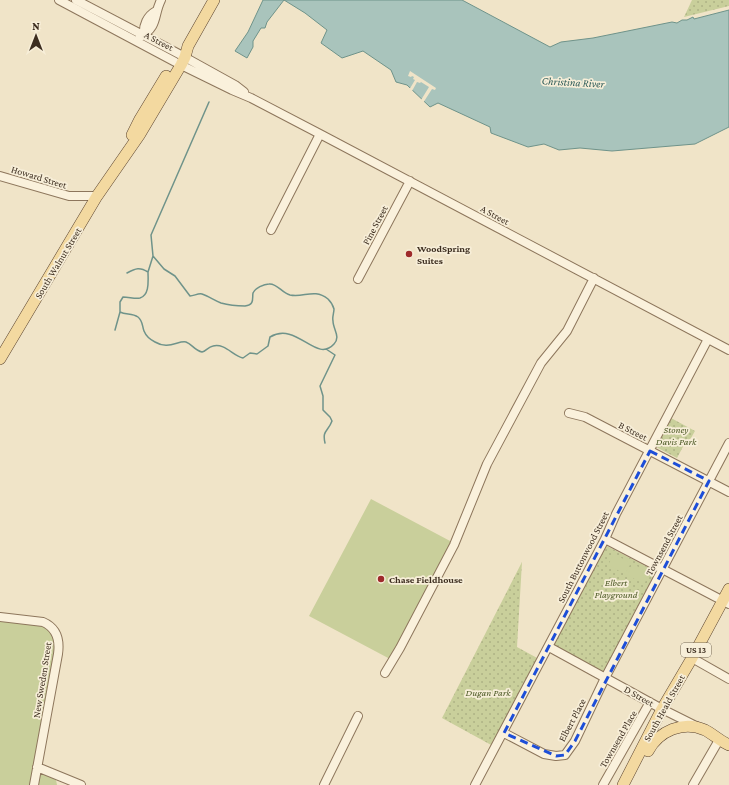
<svg xmlns="http://www.w3.org/2000/svg" width="729" height="785" font-family="'Crimson Pro',serif">
<style>
.park{fill:url(#park-dots)}
.pitch{fill:#c9cf9b}
.water{fill:#a9c4bc;stroke:#6f938a}
.pier{fill:#f0e4c8}
.lines{fill:none;stroke-linecap:round;stroke-linejoin:round}
.stream{stroke:#6f938a;stroke-width:1.5}
.minor-casing{stroke:#8d765c;stroke-width:10}
.major-casing{stroke:#5b4430;stroke-width:12}
.minor{stroke:#faf1dc;stroke-width:8}
.major{stroke:#f3d9a0;stroke-width:11}
.marked{fill:none;stroke:#1d4ed8;stroke-width:3;stroke-dasharray:8 5;stroke-linejoin:round}
.poi-dot{fill:#9e2a2b;stroke:#f7eed8;stroke-width:1.5}
.labels{text-anchor:middle;dominant-baseline:central;stroke-width:3.5;stroke-linejoin:round;paint-order:stroke}
.shield{fill:#f7eed8;stroke:#756857;stroke-width:1}
.shield-label{font-size:9px;font-weight:bold;fill:#3d2e20}
.street-label{font-size:10px;fill:#3d2e20;stroke:#f7eed8}
.poi-label{font-size:10px;font-weight:bold;fill:#3d2e20;stroke:#f7eed8;text-anchor:start}
.park-label{font-size:10px;font-style:italic;fill:#4d5a26;stroke:#f7eed8}
.water-label{font-size:11px;font-style:italic;fill:#2f5d5a;stroke:#f7eed8}
</style>
<defs>
<pattern id="park-dots" width="8" height="8" patternUnits="userSpaceOnUse"><rect width="8" height="8" fill="#c9cf9b"/><path d="M2 2h.1M6 6h.1" fill="none" stroke="#aeb285" stroke-width="1.8" stroke-linecap="round"/></pattern>
</defs>
<rect width="100%" height="100%" fill="#f0e4c8"/>
<path class="park" d="M692,0H729V6L684,17Z
M671,418L695,431L691,438L685,443L677,458L656,447Z
M605,545L657,572L604,673L552,645Z
M522,562L517,647L539,659L493,746L442,718Z"/>
<path class="pitch" d="M371,499L452,542L390,659L309,616Z
M614,554L631,563L625,574L608,565Z
M633,564L650,573L644,584L627,575Z
M0,617L38,621L57,635L37,767L56,780L57,785H0Z"/>
<path class="water" d="M263,0H462L550,47L561,42L593,38L672,22L677,23L682,20H687L693,17L694,19L729,10V127L695,144L612,151L580,148L559,150L544,144L528,147L491,133L490,127L438,103L430,107L407,85L396,82L391,70L363,51L342,58L321,43L327,30L305,13L284,0L267,22L265,28H261L253,41V47L247,58L235,51L248,32Z"/>
<path class="pier" d="M410,71L436,88L435,90L432,89L423,103L421,100L429,87L421,82L420,83L417,82L412,91L409,90L415,80L413,79L414,77L412,76L411,77L408,76Z"/>
<g class="lines">
<path class="stream" d="M127,273C136,268 140,267 148,272L153,256L151,235L209,102
M120,312C126,315 132,313 138,317C143,321 142,326 144,331C146,336 151,340 155,342C168,350 179,340 186,342C192,344 195,351 202,352C206,351 208,347 213,346C225,343 233,356 243,358L250,353L257,354L268,346L270,337C297,321 316,364 334,344C341,337 333,329 333,321C332,317 334,313 334,309C333,305 331,302 328,299C314,288 304,298 290,295C282,293 277,283 269,284C264,284 255,288 253,293C252,298 255,305 245,306C238,306 228,305 221,303C214,300 208,296 202,294C198,293 194,296 190,296L175,276L164,269L153,256
M115,330L120,312V302L123,297C129,297 135,299 140,298C150,295 148,280 148,272
M325,443C322,430 328,432 332,421L330,417L323,410V396L320,386L335,355L326,349"/>
<g class="minor-casing">
<path id="minor" d="M59,0L181,65L232,90L251,98L320,134L729,350
M76,0L179,54L235,85L244,92
M144,35C143,25 147,16 156,11
M140,37C159,26 153,16 161,0
M0,176L69,196H97
M271,230L320,134
M358,279L410,181
M569,413L585,417L729,492
M605,539L729,604
M0,617L43,622C57,628 60,640 58,654L34,785
M549,647L662,709L696,726
M692,658L729,679
M385,673L400,648L454,545L487,464L541,363L567,331L594,278
M504,733L544,754L556,756L565,755L575,741L605,678L729,443
M37,767L81,785
M324,785L358,716
M475,785L605,539L616,514L708,339
M603,785L650,702
M693,785L719,740"/>
</g>
<g class="major-casing">
<path id="major" d="M132,135L140,119L166,76
M0,359L97,196L140,134L181,65L185,57L188,46L214,0
M648,751C659,731 683,720 705,730C713,734 720,741 729,745
M623,785L662,709L692,658L729,589"/>
</g>
<use href="#minor" class="minor"/>
<use href="#major" class="major"/>
</g>
<path class="marked" d="M650,451L709,481L575,741L565,755L556,756L504,733Z"/>
<g class="poi-dot">
<circle cx="409" cy="254" r="4"/>
<circle cx="381" cy="579" r="4"/>
</g>
<g class="labels">
<rect class="shield" x="681" y="643" width="30" height="14" rx="3"/>
<g class="shield-label">
<text x="696" y="650">US 13</text>
</g>
<g class="street-label">
<text transform="translate(159 41) rotate(27)">A Street</text>
<text transform="translate(39 177) rotate(17)">Howard Street</text>
<text transform="translate(495 215) rotate(28)">A Street</text>
<text transform="translate(375 225) rotate(-62)">Pine Street</text>
<text transform="translate(58 263) rotate(-59)">South Walnut Street</text>
<text transform="translate(633 431) rotate(27)">B Street</text>
<text transform="translate(664 545) rotate(-62)">Townsend Street</text>
<text transform="translate(583 557) rotate(-63)">South Buttonwood Street</text>
<text transform="translate(42 680) rotate(-81)">New Sweden Street</text>
<text transform="translate(639 696) rotate(29)">D Street</text>
<text transform="translate(664 708) rotate(-61)">South Heald Street</text>
<text transform="translate(572 720) rotate(-62)">Elbert Place</text>
<text transform="translate(618 739) rotate(-60)">Townsend Place</text>
</g>
<g class="poi-label">
<text x="417" y="248">WoodSpring<tspan x="417" dy="12">Suites</tspan></text>
<text x="389" y="579">Chase Fieldhouse</text>
</g>
<g class="park-label">
<text x="676" y="429">Stoney<tspan x="676" dy="12">Davis Park</tspan></text>
<text x="616" y="582">Elbert<tspan x="616" dy="12">Playground</tspan></text>
<text x="488" y="692">Dugan Park</text>
</g>
<g class="water-label">
<text transform="translate(573 82) rotate(3)">Christina River</text>
</g>
</g>
<g transform="translate(36 36)" stroke="#f7eed8" stroke-width="3" paint-order="stroke">
<path d="M0-3L7 15L0 10L-7 15Z" fill="#3d2e20"/>
<text y="-6" font-size="11" font-weight="bold" text-anchor="middle" fill="#3d2e20">N</text>
</g>
</svg>
